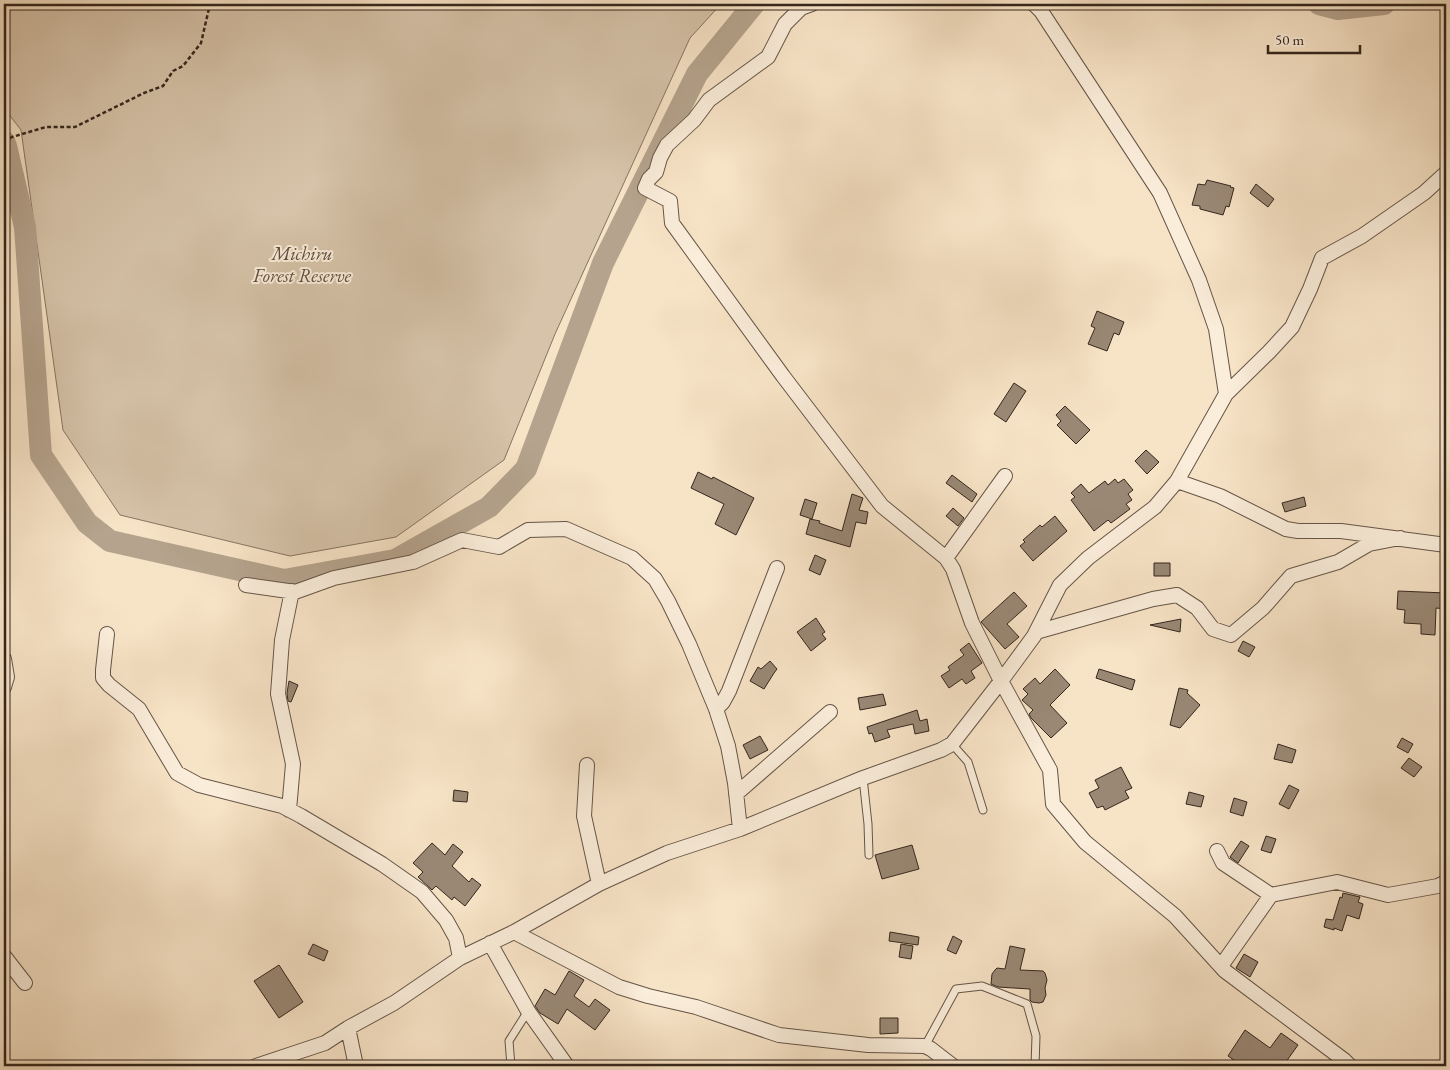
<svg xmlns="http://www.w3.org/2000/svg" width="1450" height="1070" font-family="'EB Garamond',serif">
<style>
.green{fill:#d6c3a9;stroke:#867463}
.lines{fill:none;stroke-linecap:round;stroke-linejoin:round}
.river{stroke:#b5a38d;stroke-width:22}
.building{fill:#9a8875;stroke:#35261d}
.service-casing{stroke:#665547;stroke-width:9}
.minor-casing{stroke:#665547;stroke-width:16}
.path{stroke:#35261d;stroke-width:2.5;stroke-dasharray:4 2.5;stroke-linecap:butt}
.service{stroke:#faedda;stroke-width:7}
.minor{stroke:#faedda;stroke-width:14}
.labels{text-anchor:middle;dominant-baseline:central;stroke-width:4;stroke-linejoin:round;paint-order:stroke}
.park-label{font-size:19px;font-style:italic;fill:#5d4d40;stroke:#faedda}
</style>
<rect width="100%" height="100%" fill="#f7e3c6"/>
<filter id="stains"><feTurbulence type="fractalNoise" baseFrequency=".004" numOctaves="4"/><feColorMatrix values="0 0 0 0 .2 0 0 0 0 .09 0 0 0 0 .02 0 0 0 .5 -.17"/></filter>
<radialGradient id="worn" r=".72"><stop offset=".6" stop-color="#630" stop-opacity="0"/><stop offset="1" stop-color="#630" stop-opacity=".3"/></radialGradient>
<path class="green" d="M4,4H721L690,38L555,334L504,460L396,537L290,556L120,515L63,430L21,130L4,108Z"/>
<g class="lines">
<path class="river" d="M1319,4L1338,9L1384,4
M4,141L6,146L25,227L41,455L87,523L110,541L284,580L395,560L489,507L526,469L603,263L697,74L754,4"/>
</g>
<path class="building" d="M1207,180L1231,186L1230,187L1234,188L1229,207L1226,206L1223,215L1200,209V206L1192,205L1198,184L1205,185Z
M1256,184L1274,199L1268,207L1250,193Z
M1097,311L1124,322L1119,335L1114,333L1107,351L1088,344L1095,328L1091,326Z
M1014,383L1026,391L1006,422L994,414Z
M1065,406L1090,430L1076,444L1057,425L1061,421L1056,415Z
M1146,450L1159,462L1147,474L1135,461Z
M698,472L712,479L713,477L754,498L736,535L715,524L724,504L691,488Z
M952,475L977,494L972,502L946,483Z
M1115,479L1118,483L1124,479L1133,490L1128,494L1132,500L1126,504L1130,509L1111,523L1108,520L1094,531L1071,500L1075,497L1071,493L1081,484L1089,493L1105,481L1108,485Z
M852,494L863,498L859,510L868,512L866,524L856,522L850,547L806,534L810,519L820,521L819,523L842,531Z
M1304,497L1306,506L1285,512L1282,503Z
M805,499L817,503L812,519L800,515Z
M953,508L964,518L958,526L946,516Z
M1055,516L1067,531L1033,561L1020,546L1025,542L1023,540L1040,525L1042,527Z
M815,555L826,560L820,575L809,570Z
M1154,563H1170V576H1154Z
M1398,591L1446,593V609L1436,608L1435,635L1421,634V624L1404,623L1405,610L1397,609Z
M1014,592L1027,606L1007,624L1019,637L1005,649L981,622Z
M816,618L825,632L822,634L826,639L811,651L797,632Z
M1181,619L1180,632L1150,625Z
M1243,641L1255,647L1249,657L1238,651Z
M969,643L982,663L971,671L975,678L966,684L962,679L949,688L941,676L950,670L948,667L964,655L960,650Z
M770,661L777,669L774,673L764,689L750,681L758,667L761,669Z
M1055,669L1070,685L1050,705L1067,723L1051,738L1031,718L1029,714L1033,710L1022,700L1028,694L1023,689L1035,678L1040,684Z
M1099,669L1135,680L1132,690L1096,678Z
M289,681L298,685L291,702L288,701L287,693Z
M1179,688L1188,690L1187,693L1200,705L1180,728L1170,725Z
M883,694L886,705L860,710L858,698Z
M917,710L920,721L927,719L929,731L915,734L913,724L887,730L890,737L875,742L872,733L869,734L867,727Z
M760,736L768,750L750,759L743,745Z
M1402,738L1413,744L1408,753L1397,747Z
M1278,744L1296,750L1292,763L1274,759Z
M1409,758L1422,767L1414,777L1401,768Z
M1121,767L1132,788L1125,791L1129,798L1105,810L1103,806L1097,808L1089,793L1099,788L1095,780Z
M1289,785L1299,790L1289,809L1279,804Z
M454,790L468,792L467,802L453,801Z
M1189,792L1204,796L1201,807L1186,804Z
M1234,798L1247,802L1243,816L1230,812Z
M1266,836L1276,839L1271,853L1261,850Z
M1241,841L1249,846L1238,863L1230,857Z
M432,843L445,855L453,844L463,852L452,866L469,882L472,878L481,885L465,906L454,897L452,900L436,886L432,890L418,877L423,872L413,863Z
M912,845L919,869L882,879L875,855Z
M1343,893L1360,897L1358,902L1363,904L1359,919L1347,915L1342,931L1334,928V930L1324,927L1326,919L1333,920L1340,897L1342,898Z
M890,932L919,937L918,945L889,941Z
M953,936L962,941L956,954L947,950Z
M313,944L328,951L324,961L308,954Z
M901,944L913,946L911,959L899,957Z
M1010,946L1025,949L1020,970L1043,971L1045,973L1047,980L1045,988L1046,995L1043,1002L1039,1003L1032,1002L1030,1000V989L998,987L991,984L992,974L995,970L997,968L1005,969Z
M1244,954L1258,962L1250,977L1236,968Z
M279,965L303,1002L279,1018L254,981Z
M569,971L584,980L574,996L589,1007L595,999L610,1010L595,1030L567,1009L558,1024L540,1013L535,1006L545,989L555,995Z
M880,1018H898V1033L880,1034Z
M1245,1030L1270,1048L1281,1033L1298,1045L1283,1066H1243L1228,1056Z"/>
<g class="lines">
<g class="service-casing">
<path id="service" d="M952,744L968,762L983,810
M863,778L868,824L869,855
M925,1046L956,989L982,986L1027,1004L1036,1036L1035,1066
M511,1066L509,1041L528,1011"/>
</g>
<g class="minor-casing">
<path id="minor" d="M812,4L801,8L785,24L768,57L709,100L694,120L667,145L660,158L656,172L649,179L645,188L670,201L672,223L783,376L882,506L946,558
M1034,4L1041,11L1160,193L1199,280L1216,329L1226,394
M1005,476L946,558L953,569L972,623L1001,681L1050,770L1053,804L1085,842L1175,916L1225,971L1344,1060L1350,1066
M1177,481L1220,496L1286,529L1298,531H1341L1446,545
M246,585L295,592L334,578L413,562L462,540L499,547L528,530L566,529L632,558L655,579L668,601L689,644L716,709L728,746L735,783L740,829
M1036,632L1153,599L1177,595L1197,608L1213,629L1231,635L1263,608L1291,576L1338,562L1369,544L1400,538
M107,634L103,670V678L109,685L139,709L177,773L199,785L282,806L301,816L382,864L422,892L446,920L456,938L460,958
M4,659L7,677L4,687
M716,709L723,702L729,691L777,568
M587,765L584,816L599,884
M736,794L830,712
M289,810L293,764L278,694L282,640L292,591
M1217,851L1223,863L1271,895
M514,932L619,987L648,996L696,1007L779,1035L868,1045L925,1046L931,1049L953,1066
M490,943L528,1011L567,1066
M4,956L25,983
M1221,966L1271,895L1337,882L1388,895L1438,886L1446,882
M348,1028L356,1066
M256,1066L325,1043L348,1028L394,1003L460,958L514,932L599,884L667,853L740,829L863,778L941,750L952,744L1001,681L1034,636L1060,585L1088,558L1155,507L1177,481L1226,394L1269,352L1292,327L1310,289L1322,258L1362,236L1424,193L1446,173"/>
</g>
<path class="path" d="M4,141L12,137L46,127H75L144,93L163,86L173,71L183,66L201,43L210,4
M4,625L6,630L4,637"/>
<use href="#service" class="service"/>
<use href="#minor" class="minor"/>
</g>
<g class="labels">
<g class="park-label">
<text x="302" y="253">Michiru<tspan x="302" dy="22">Forest Reserve</tspan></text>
</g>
</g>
<rect width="1450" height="1070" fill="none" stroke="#f7e3c6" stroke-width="20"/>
<rect x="5" y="5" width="1440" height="1060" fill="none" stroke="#35261d" stroke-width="2.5"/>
<rect x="10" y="10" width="1430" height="1050" fill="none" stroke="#35261d"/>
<path d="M1268 45v8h92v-8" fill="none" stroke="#35261d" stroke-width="2.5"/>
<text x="1275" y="45" font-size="15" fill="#35261d" stroke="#faedda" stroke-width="4" paint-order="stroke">50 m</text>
<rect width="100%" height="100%" filter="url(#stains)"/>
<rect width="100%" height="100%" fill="url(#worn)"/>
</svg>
